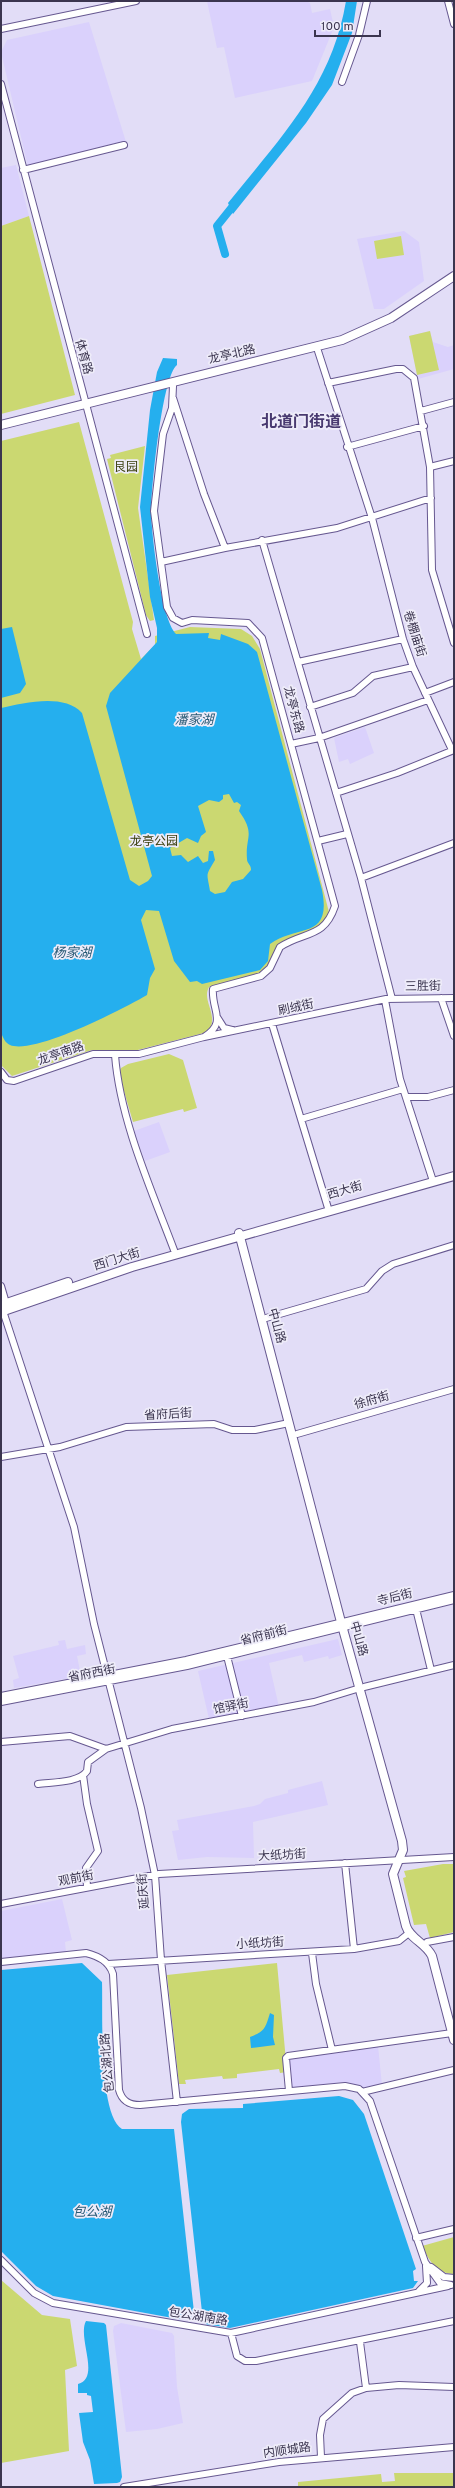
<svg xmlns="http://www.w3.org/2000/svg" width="455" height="2488" font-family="Overpass,'Noto Sans SC',sans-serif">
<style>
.built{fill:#dad1fc}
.green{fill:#cbd871}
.water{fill:#25afee;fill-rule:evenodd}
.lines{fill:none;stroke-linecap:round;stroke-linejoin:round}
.river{stroke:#25afee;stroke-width:8}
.minor-casing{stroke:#665890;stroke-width:8}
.major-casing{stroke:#665890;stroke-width:10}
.minor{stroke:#fff;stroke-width:6}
.major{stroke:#fff;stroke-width:8}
.labels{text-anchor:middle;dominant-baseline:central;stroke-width:3.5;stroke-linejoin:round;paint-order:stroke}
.street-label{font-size:12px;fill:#3b354f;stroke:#eeecf9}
.park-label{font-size:12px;fill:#3a3e0d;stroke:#eeecf9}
.water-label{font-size:13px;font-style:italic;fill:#2b5c77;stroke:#eeecf9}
.district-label{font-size:16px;font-weight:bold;fill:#493a70;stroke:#eeecf9}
</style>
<rect width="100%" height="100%" fill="#e2ddf7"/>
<path class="built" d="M207,1H306L310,3L312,13L330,9L334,27L312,81L235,98L224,47L217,48Z
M89,22L126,142L28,167L1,52L7,40Z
M16,165L29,216L1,226V168Z
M404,231L419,242L424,281L384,309H374L357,239Z
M430,331L433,342L448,347L454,345V369L418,379L409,336Z
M365,727L374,753L350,764L348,759L339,762L334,738Z
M159,1122L170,1152L145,1161L134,1131Z
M338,1639L342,1655L329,1659L328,1656L304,1662L302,1655L269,1663L279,1707L209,1719L198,1671Z
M65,1640L67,1649L85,1645L86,1654L77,1656L81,1676L14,1688L13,1680L19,1678L13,1656L59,1645L58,1641Z
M322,1781L328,1805L253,1822L254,1858L207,1857L178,1860L172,1831L179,1830L177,1820L254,1806L260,1804L265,1799L288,1793V1790Z
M62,1899L72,1940L65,1942L66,1952L1,1958V1911Z
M378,2046L382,2085L363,2088L344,2082L288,2088L285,2059Z
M121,2323L172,2333L174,2336L177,2387L183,2423L157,2429L126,2432L113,2331L114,2326Z"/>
<path class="green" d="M29,216L75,395L1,414V226Z
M401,236L404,255L377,259L374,241Z
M430,331L439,370L417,375L409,336Z
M79,422L133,622L132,629L141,659L155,645V636L190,627L241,629L252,636L260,649L329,912C323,937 295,932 277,946L267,968L262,973L209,987C201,1001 220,1015 208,1032L130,1052L92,1050L12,1076L1,1065V441Z
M145,446L138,508L154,620L150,621L146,615L107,459L111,458L110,455Z
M169,1054L183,1060L197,1108L184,1112L183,1109L133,1122L119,1074L121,1068L128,1064Z
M443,1864H454V1932L430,1938L426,1924L414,1925L403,1878L406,1877L404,1871Z
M277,1963L287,2072L280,2073L279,2069L237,2074V2078L223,2079L222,2076L185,2080L186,2084H179L167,1975Z
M454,2237V2274C436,2274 429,2260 422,2246Z
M1,2280L42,2315L70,2319L77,2366L65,2370L69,2451L1,2463Z
M394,2473H454V2487H298V2482L381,2474L382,2482L395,2481Z"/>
<path class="water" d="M346,1H357L352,33L332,85L306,123L233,214L228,203C280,138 332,86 346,1Z
M163,358L177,359V365C162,376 151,490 151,513C152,537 161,618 176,634L209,633L208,638L220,640L221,634L248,644L257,652L322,890C332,940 298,924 270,944L268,961L260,970L202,984L197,981L190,982L174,961L159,911L146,910L141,920L155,969L150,978L147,995C123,1009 34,1055 10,1045C5,1043 3,1037 1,1033V708C24,703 64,693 82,713L130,880L139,886L148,881L152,876L106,706L110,693L157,642V628L150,597L140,507L150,410L157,372ZM229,794L234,803L237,802L241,805L239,811C256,835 245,836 247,859C247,864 251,864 251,870L243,879L232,882L225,892L215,894L210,891C207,872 205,877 215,860L213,851H209L208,861L203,863L198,856L188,862L181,855L172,856L170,848L187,838L198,843L201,836L206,832L198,806L209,800L219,802L223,799V795Z
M12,627L26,684L20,693L1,698V629Z
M82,1963L102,1982C103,2009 98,2115 122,2129H174L194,2312L191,2317L178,2319L53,2296L36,2286L1,2251V1970Z
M270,2013L274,2015L273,2037L275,2045L251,2048L250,2037C265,2031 265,2029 270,2013Z
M339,2096L353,2100L364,2114L416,2269L413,2271L414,2281H418L413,2288L230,2328L205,2324L203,2321L181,2122L182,2114L189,2109L243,2108V2104Z
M86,2321L104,2323L106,2325L122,2477L120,2482L117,2483L94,2484L90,2460L83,2442L79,2413L93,2412L91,2396L87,2395V2393H78V2384C101,2378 77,2338 86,2321Z"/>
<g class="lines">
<path class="river" d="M225,254L217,226L237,201"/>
<g class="minor-casing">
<path id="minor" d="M448,1L454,24
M1,29L136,1
M342,82L359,35L367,1
M1,84L147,634
M23,170L124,145
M318,351L372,518L403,639L413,667L452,750
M328,383L396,369H403L414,378L430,467L432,570L454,643
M173,386L172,408L163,434L154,511L167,607L173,618L182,623L192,620L248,623L262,638L335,906C324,939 304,931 280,947L270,968L261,976L213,989C211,1010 228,1022 204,1037
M421,411L454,402
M347,447L424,426
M430,467L454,461
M262,540L361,878L392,999
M225,548L337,528L431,498
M161,562L225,548L204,494L173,398
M298,662L403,639
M425,693L454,682
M310,707L353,693L373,676L413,667
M291,744L319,738L428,700
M336,793L397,773L454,750
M318,841L347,834
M361,878L454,843
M441,998L454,1036
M385,1000L400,1079L432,1178
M217,1017L224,1028L232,1030
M272,1024L328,1208
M115,1055C120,1120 151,1189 174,1250
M1,1072L7,1080L14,1081L93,1054H139L204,1037L386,999L454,998
M406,1097H428L454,1090
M301,1119L403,1089
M1,1286L6,1303
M3,1311L74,1527L94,1624L141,1808L155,1875L161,1960L177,2102
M266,1318L366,1289L382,1271L393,1264L454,1245
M297,1434L454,1389
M1,1457L60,1447L126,1427L214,1424L232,1430H255L289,1423
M416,1609L431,1670
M227,1656L242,1716
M364,1687L454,1665
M1,1696L186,1660L454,1595
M1,1702L187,1666L454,1600
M1,1742L70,1736L106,1749L172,1729L314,1702L360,1688
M83,1775L87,1804L98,1851L86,1868L87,1887
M38,1784C52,1782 79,1783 87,1771L88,1762L106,1749
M345,1863L354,1949
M1,1904L159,1874L454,1857
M427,1942L454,1937
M312,1953L316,1984L332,2050
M1,1962L86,1953C98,1956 109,1961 113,1974L119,2090C122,2101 129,2105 140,2105L345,2086L359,2089L370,2101L425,2262L440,2283L451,2285
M108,1964L354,1949L399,1941L409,1933
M289,2091L286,2058L288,2056L452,2033
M362,2092L454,2070
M416,2238L454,2229
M1,2260L34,2293L53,2303L231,2333L448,2286
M431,2267L444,2277L454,2278
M419,2291L427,2283L426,2266
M231,2333L237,2356L245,2361H256L454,2321
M360,2342L366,2388
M321,2457L320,2435L323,2419L352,2393L366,2388L399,2385L454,2387
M124,2487L279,2462L454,2447"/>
</g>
<g class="major-casing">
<path id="major" d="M1,425L342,340L391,318L454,276
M239,1233L341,1622L402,1841L403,1850L393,1874L406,1926C410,1939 426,1943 432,1956L454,2040
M1,1305L68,1282
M1,1312L132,1267L454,1176"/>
</g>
<use href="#minor" class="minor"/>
<use href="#major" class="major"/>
</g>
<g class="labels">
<g class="street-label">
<text transform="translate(232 355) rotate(-13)">龙亭北路</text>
<text transform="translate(83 357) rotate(75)">体育路</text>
<text transform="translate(414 634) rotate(72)">卷棚庙街</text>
<text transform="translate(293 710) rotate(75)">龙亭东路</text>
<text transform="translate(423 987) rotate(-1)">三胜街</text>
<text transform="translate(296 1008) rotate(-12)">刷绒街</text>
<text transform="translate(61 1054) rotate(-19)">龙亭南路</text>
<text transform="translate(345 1191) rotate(-16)">西大街</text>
<text transform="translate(117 1260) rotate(-17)">西门大街</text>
<text transform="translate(276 1326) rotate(75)">中山路</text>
<text transform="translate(372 1401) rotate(-16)">徐府街</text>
<text transform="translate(168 1415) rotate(-3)">省府后街</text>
<text transform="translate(395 1598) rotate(-14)">寺后街</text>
<text transform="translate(264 1636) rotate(-14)">省府前街</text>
<text transform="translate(358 1639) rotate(74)">中山路</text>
<text transform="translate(92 1674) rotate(-11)">省府西街</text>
<text transform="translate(231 1707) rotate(-11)">馆驿街</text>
<text transform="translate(282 1856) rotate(-3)">大纸坊街</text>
<text transform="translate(76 1879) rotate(-11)">观前街</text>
<text transform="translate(144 1891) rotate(-95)">延庆街</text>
<text transform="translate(260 1944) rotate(-3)">小纸坊街</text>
<text transform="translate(108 2063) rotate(-95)">包公湖北路</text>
<text transform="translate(198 2317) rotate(9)">包公湖南路</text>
<text transform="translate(287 2451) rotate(-8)">内顺城路</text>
</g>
<g class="park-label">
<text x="126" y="468">艮园</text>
<text x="154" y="842">龙亭公园</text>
</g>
<g class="water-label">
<text x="194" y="721">潘家湖</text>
<text x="72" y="954">杨家湖</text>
<text x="92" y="2213">包公湖</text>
</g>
<g class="district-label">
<text x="301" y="423">北道门街道</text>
</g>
</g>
<rect width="455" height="2488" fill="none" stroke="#3b354f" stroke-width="4"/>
<path d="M315 30v6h65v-6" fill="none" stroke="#3b354f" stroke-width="2"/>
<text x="321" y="30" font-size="12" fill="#3b354f" stroke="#eeecf9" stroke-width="3" paint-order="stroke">100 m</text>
</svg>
